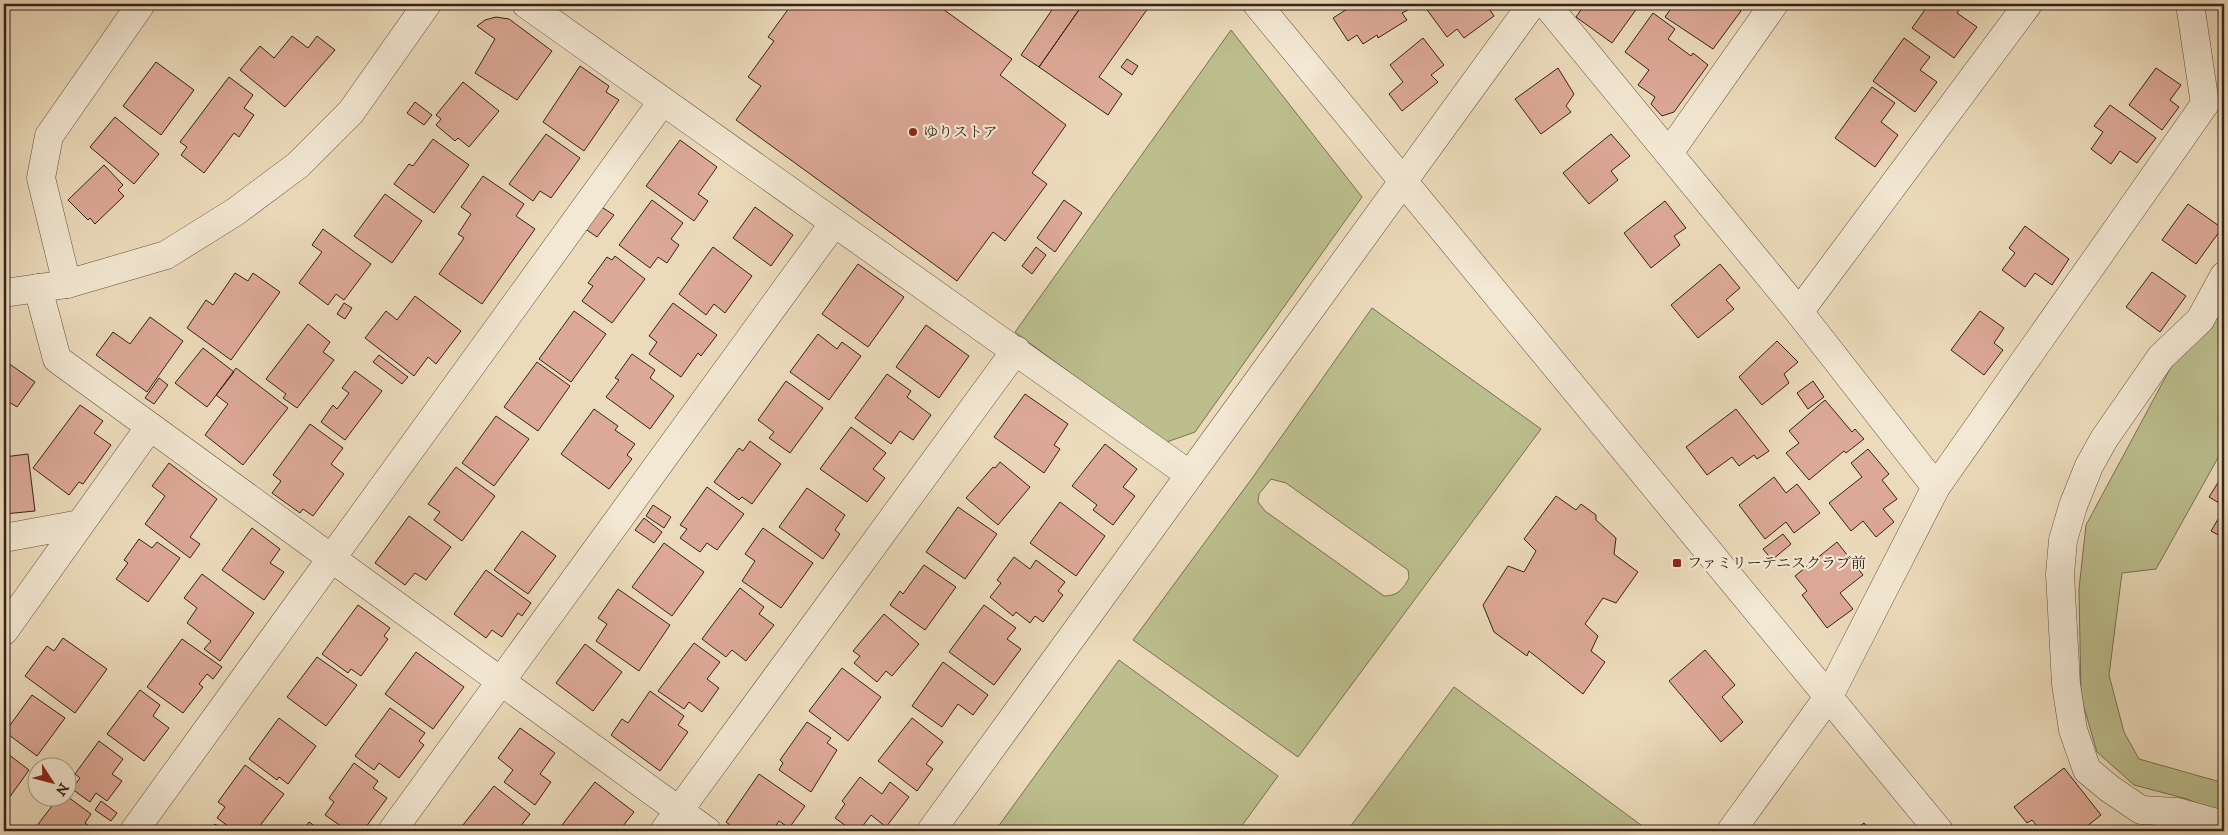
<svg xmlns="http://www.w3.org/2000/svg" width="2228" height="835" font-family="'IM FELL DW Pica','Noto Serif JP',serif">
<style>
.green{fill:#bcbe8d;stroke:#787054;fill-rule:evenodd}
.building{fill:#dda997;stroke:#34231b}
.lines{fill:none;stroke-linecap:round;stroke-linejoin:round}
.minor-casing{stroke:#625143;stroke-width:29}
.tertiary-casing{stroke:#625143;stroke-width:29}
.minor{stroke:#f3e8d3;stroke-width:28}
.tertiary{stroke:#f3e8d3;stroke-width:28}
.poi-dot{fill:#8f2418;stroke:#f3e8d3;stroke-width:2}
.labels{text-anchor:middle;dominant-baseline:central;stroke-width:4.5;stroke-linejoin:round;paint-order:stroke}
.poi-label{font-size:15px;fill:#34231b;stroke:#f3e8d3;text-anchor:start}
</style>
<rect width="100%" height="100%" fill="#ecdbbb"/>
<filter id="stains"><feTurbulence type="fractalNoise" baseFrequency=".004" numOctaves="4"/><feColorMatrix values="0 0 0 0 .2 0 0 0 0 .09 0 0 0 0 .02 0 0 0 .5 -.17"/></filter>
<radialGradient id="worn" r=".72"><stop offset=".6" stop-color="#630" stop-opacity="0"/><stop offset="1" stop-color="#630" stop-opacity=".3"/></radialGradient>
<path class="green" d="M1231,30L1362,197L1195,432L1164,443L1015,332Z
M1372,308L1541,429L1298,757L1133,640L1253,477ZM1271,479L1286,483L1408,570L1409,578C1403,589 1398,596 1384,596L1265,511L1258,502L1259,494Z
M2224,311V447L2156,569L2122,573L2109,675L2124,732L2139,759L2224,783V815L2187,799L2134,785L2097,752L2081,697L2079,589L2086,525L2171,367Z
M1119,660L1278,776L1238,831H995Z
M1454,687L1641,825L1637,831H1347Z"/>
<path class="building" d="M792,4H936L1012,59L1000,75L1066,125L1032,173L1047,184L1005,241L993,232L957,281L736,120L761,86L748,77L774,41L768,37Z
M1056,4H1083L1039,67L1021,55Z
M1083,4H1151L1099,77L1122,94L1108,115L1039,67Z
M1355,4H1404L1408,10L1402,13L1407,20L1378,38L1377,35L1363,44L1357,35L1348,41L1333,18Z
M1429,4H1498L1490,10L1494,16L1464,38L1457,29L1447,37L1425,7Z
M1585,4H1640L1612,43L1576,17Z
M1674,4H1732L1741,11L1713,49L1665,17Z
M1929,4H1964L1957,13L1977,27L1954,58L1912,28Z
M1653,13L1675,29L1668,39L1691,56L1693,53L1708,65L1674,112L1662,116L1651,104L1655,97L1638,85L1649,70L1625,52Z
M496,17L509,19L552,51L517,100L475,73L495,39L477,26L485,20Z
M292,36L308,48L317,36L335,50L285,107L240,70L260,46L274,58Z
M1423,38L1444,65L1431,75L1438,82L1402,111L1389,94L1403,82L1390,65Z
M1904,38L1930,57L1920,70L1937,82L1915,112L1873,81Z
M1127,59L1138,66L1132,75L1121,67Z
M156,62L194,90L161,135L123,106Z
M580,66L609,86L606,92L619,100L584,151L543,122Z
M1558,68L1574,94L1566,106L1571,112L1541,134L1515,99Z
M2156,68L2181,85L2170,100L2179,107L2162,130L2129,105Z
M229,77L253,95L244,108L254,115L239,137L234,133L204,173L181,155L187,147L180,142Z
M463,82L499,111L469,147L458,138L455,141L436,125L441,119L436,115Z
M1872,87L1895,103L1881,122L1898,135L1875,167L1835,138Z
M415,102L432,115L424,125L407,113Z
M2110,105L2156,138L2137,163L2120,151L2111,164L2091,149L2103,132L2094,126Z
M115,117L159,154L134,184L90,147Z
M546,134L580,158L551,198L540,191L533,201L509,184Z
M1611,134L1630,156L1611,171L1618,180L1589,204L1563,173Z
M433,139L469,165L434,213L394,184L409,164L413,166Z
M680,140L717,167L698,194L708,201L694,221L646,186Z
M104,165L123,185L118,190L124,196L95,224L90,218L88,220L68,200Z
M483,176L524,204L516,216L535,229L482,304L439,274L464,238L458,234L471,214L461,207Z
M385,194L422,221L392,263L354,236Z
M652,200L683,223L671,239L679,245L667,263L658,257L650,268L619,245Z
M1064,200L1082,213L1055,252L1037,238Z
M1665,201L1686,228L1674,236L1680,245L1651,268L1624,233Z
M2188,204L2222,228L2196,264L2162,240Z
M600,206L614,215L597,237L584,228Z
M755,207L793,235L771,266L733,238Z
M2025,226L2069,259L2052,285L2035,273L2025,287L2002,270L2015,253L2009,248Z
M323,229L371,264L344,300L336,294L328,305L299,283L322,252L312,245Z
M713,247L752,276L725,313L714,304L706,315L679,294Z
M1036,247L1046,255L1032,274L1022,266Z
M615,256L645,279L612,323L582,301L593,286L588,283L607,257L612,260Z
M858,264L904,297L868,347L822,314Z
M1720,264L1740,288L1726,300L1734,309L1698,338L1671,305Z
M2152,272L2186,296L2160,332L2126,307Z
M235,273L248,281L253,273L280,292L231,360L187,328L206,300L213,305Z
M415,296L461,331L436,364L428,357L414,376L365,338L386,311L397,320Z
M344,303L352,308L345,319L337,314Z
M673,303L717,335L701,356L698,353L681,377L649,354L657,342L649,336Z
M574,311L606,334L571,382L539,359Z
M1980,311L2004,328L1994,343L2003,350L1984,375L1951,350Z
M150,317L183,341L147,392L96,355L113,332L130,344Z
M308,324L330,342L323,352L334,360L297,408L283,398L286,394L266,379Z
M926,325L969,356L939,398L896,367Z
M818,334L837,349L842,342L861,356L829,400L790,372Z
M1777,341L1798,362L1784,374L1789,383L1762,405L1739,377Z
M203,348L234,372L207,407L175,383Z
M632,354L655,370L650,378L674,396L650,429L606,397L619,380L615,378Z
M379,355L408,377L402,384L373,362Z
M4,360L35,382L17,407L9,402L4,410Z
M537,362L570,386L538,431L504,407Z
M236,368L288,408L243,465L205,435L228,404L216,395Z
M355,371L382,391L345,440L321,422L333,405L337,409L349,393L342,388Z
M887,374L911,391L907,397L931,415L913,440L900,431L891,444L855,418Z
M159,378L168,385L154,404L145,398Z
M786,381L823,408L790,453L769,438L774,432L758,420Z
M1813,381L1824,397L1808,409L1797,393Z
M1025,394L1068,424L1054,445L1060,449L1044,473L994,437Z
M1825,400L1852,432L1855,429L1864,439L1846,453L1844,451L1809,480L1786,453L1799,443L1789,431Z
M80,405L103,421L94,433L111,445L83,484L79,482L69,495L33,468Z
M594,409L618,426L615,430L635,444L627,455L632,459L609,489L561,454Z
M1736,409L1769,451L1757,459L1754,455L1739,466L1732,457L1707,475L1686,447Z
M496,416L529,439L494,486L462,463Z
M310,424L343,448L331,464L344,474L313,516L303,509L300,513L272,493L281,481L273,475Z
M851,427L886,453L873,469L885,478L867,502L820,469Z
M750,441L781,464L752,504L742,497L739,500L714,482L739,448L743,451Z
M1105,444L1137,469L1123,487L1135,496L1113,525L1093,510L1097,505L1072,486Z
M1868,449L1889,474L1882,480L1897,499L1883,509L1894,522L1876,537L1863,521L1851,531L1829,503L1862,477L1851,463Z
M28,454L35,511L4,514V457Z
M1000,462L1030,487L998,525L966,498L993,467L995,468Z
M169,463L217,499L190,537L200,544L190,558L145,524L165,496L152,486Z
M456,467L495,496L462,541L434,520L440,512L428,504Z
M2224,473V506L2209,497Z
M1774,477L1786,493L1797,484L1820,513L1794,533L1786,522L1765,539L1739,505Z
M707,487L744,514L717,550L707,543L700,552L680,538L687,529L680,525Z
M807,488L845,515L835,530L840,534L823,559L779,527Z
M1556,496L1576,510L1581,504L1596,515V520L1616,538L1614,554L1638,572L1616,603L1603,598L1585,624L1598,636L1591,651L1605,662L1583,694L1529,651L1527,656L1494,632L1483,605L1508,566L1524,572L1536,551L1524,539Z
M1060,502L1105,536L1076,576L1030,543Z
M653,505L671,517L664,528L646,516Z
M958,507L997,534L965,579L926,552Z
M2224,509V538L2211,531Z
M409,516L451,547L426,580L415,573L405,585L375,563Z
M644,518L662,532L654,543L635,530Z
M252,528L280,549L270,563L284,572L264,600L222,570Z
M763,528L813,563L781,608L742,581L755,561L745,554Z
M522,531L556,556L528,594L494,570Z
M1783,534L1791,544L1772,560L1763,549Z
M139,539L152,548L157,542L180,558L148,602L116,579L128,563L124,560Z
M1837,542L1863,575L1840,593L1853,609L1827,628L1802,595L1807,591L1795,576Z
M664,543L704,572L672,616L632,587Z
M1014,557L1030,569L1036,560L1065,582L1058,591L1063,595L1043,622L1035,616L1030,623L1016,612L1013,616L990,597L1001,583L997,580Z
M924,565L956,587L925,630L890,605L900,591L903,594Z
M486,570L531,603L522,616L518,613L502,637L492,630L486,638L454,614Z
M202,574L254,613L220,661L204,649L211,641L187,623L197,608L184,598Z
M740,588L764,607L759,614L774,625L746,661L732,650L726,657L702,639Z
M618,589L670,625L639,671L596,641L607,624L598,618Z
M358,605L390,628L384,636L388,639L361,676L351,669L348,673L322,654Z
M984,605L1016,628L1007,639L1021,649L994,685L949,652Z
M884,614L919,644L892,676L886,671L877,682L854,663L860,656L853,651Z
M63,638L107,669L75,713L25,676L47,646L54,651Z
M182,639L222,667L213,679L207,674L199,684L203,687L183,713L147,687Z
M694,643L720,662L707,679L719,688L702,712L689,702L684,709L658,691Z
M585,644L622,672L593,711L556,683Z
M1705,650L1735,685L1722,697L1743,722L1721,742L1669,681Z
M416,652L464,687L433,729L385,694Z
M317,657L357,685L326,726L287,697Z
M943,662L988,695L973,715L958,704L942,727L912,706Z
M842,668L881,697L848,741L809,711Z
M140,690L160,705L153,716L169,728L144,761L107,734Z
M650,691L684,716L678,725L688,732L660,771L611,735L622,719L628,723Z
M32,695L65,718L37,756L5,732Z
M390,708L425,733L419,741L424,745L399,778L379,763L374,770L355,756Z
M279,718L316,746L288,784L279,777L277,780L249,759Z
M912,718L943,742L926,764L933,769L917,791L878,761Z
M807,722L831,738L827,743L837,750L811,792L779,770L783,763L780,760Z
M520,728L555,753L540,774L551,782L535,805L504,782L513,770L498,758Z
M99,741L123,759L112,774L122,781L107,801L96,793L90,802L72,789L80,778L75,774Z
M4,751L29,770L9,798L4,794Z
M354,763L378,781L373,788L387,798L363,831H348L325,815L334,802L329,798Z
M245,765L284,794L256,831H235L217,818L225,807L218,802Z
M2064,768L2101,815L2081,831H2041L2032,820L2027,823L2014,807Z
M759,774L805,806L789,828L779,821L772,831H738L726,822Z
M860,777L882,794L890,782L909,797L886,827L871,815L859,831H853L835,818L845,804L842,801Z
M595,782L634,812L619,831H570L562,825Z
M494,786L530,814L517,831L513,829L511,831H461L459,830Z
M68,797L91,814L85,823L96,831H33L58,798Z
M101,801L117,813L111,821L95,810Z
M309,822L322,831H302Z
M1864,823L1870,831H1853Z
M215,824L225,831H200L205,825L211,829Z"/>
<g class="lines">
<g class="minor-casing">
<path id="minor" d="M526,4L1190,475
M1546,4L1799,312L1936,487
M1669,153L1774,4
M2224,276L2200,320L2161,357L2104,439L2089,466L2073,506L2063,540L2060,574L2066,684L2073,730L2087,770L2110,789L2141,810L2177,812L2213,822L2224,829
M67,284L41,178L49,136L141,4
M38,288L57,359L707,831
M1799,312L2028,4
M4,538L80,524
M4,631L149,428
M134,831L662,102
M392,831L834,223
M664,831L1016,350
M931,831L1532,4
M1731,831L1829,696L1936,487L2205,104L2190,4"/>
</g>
<g class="tertiary-casing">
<path id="tertiary" d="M1257,4L1939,831
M4,293L67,284L166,255L235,212L298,165L351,112L427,4"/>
</g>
<use href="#minor" class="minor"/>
<use href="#tertiary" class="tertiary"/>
</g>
<g class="poi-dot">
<circle cx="913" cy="132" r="5"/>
<rect x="1672" y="558" width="10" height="10" rx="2.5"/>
</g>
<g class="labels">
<g class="poi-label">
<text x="923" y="132">ゆりストア</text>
<text x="1687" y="563">ファミリーテニスクラブ前</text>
</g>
</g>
<rect width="2228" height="835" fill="none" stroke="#ecdbbb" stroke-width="20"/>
<rect x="5" y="5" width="2218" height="825" fill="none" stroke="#34231b" stroke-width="2.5"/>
<rect x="10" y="10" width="2208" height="815" fill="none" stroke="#34231b"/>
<g transform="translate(52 782) rotate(126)"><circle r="24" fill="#f3e8d3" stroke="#a79989"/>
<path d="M0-4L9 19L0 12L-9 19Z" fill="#8f2418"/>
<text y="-8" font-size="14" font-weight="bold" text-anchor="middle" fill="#34231b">N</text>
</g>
<rect width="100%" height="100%" filter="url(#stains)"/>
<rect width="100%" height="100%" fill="url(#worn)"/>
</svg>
